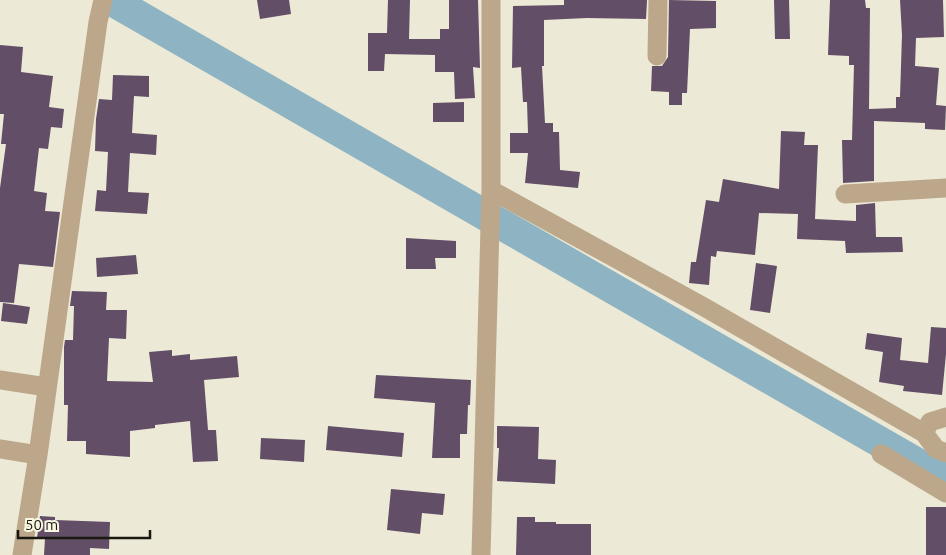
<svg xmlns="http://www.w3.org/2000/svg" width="946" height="555" font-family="Ubuntu,sans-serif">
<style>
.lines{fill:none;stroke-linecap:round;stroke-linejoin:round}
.river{stroke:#8eb4c3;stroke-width:31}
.building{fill:#624e67}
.minor{stroke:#bda78a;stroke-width:19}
</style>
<rect width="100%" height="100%" fill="#ece9d6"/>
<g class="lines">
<path class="river" d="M111,0L946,480"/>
</g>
<path class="building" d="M257,0H289L291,14L260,19Z
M388,0H410L409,39H440V29H449V0H478L480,68L473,67L475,98L455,99L454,72H435V55L385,54L384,71H368V33H387Z
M564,0H647L646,19L587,18L544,20V66H542L545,123H553V132H559L560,170L580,172L578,188L525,183L528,153H510V133H528L527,102H523L521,67L512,68L513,6L564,5Z
M669,0L716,1V28L690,29L687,93H682V105H669V92L651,91L652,66H662L668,57Z
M774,0H789L790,39H775Z
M830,0H865L866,8H870L869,109L896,108V97H900L902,35L900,0H943L944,37L916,38L915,66L939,68L936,105L946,106L945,130L925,129V123L874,121V181L843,183L842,140H852L854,65H849V56L828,55Z
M0,45L23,47L21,72L53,76L49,107L64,109L62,128L51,127L48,149L39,148L34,191L47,193L45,211L60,212L53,267L19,264L14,303L0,302V188L6,144H1L4,114H0Z
M113,75L149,76V97L134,96L132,133L157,135L156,155L130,153L128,192L149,193L147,214L95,211L97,190L106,191L108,152L95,151L96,119L99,99L112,100Z
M464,102V122H433V103Z
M781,131L805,132L804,145H818L815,219L856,221V205L875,203L876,237H902L903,252L846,253L845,241L797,239L798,214L759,213L755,255L717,251L716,257L711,256L709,285L689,283L691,262H696L706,200L719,202L723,179L779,189Z
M406,238L456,241V258H435L436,269H406Z
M136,255L138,274L97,277L96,258Z
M756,263L777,266L770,313L750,310Z
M72,291L107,292L106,310H127L126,339L109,338L107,381L153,382L149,352L172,350V356L190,354V360L237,356L239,377L204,380L208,430H216L218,461L193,462L190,421L155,425V428L130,431V457L86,454V441H67L68,405H64V347L65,340H73L74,306H70Z
M3,303L30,307L27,324L1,321Z
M931,327L946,328V354L942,395L903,391L904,386L879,382L883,352L865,349L867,333L902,338L900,360L928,363Z
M376,375L471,380L470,405H468L467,434H460V458H432L435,403L374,398Z
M328,426L404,433L402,457L326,450Z
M497,426L539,427L538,459L556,460L555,484L497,481L499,448H497Z
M261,438L305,440L304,462L260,459Z
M391,489L445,494L443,515L422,513L420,534L387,530Z
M926,507H946V555H926Z
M40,516L55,517V520L110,522L109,549L90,548V555H44L45,538H37Z
M517,517H535V522H556V524H591V555H516Z"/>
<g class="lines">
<path class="minor" d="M657,56L658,0
M491,190L704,307L924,433
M845,194L946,188
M0,380L47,387
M946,417L930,422L924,433L936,449L946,453
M0,449L38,455
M881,454L946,493
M22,555L38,455L98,22L103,0
M481,555L491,190V0"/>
</g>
<path d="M18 530v8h132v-8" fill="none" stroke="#191811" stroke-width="2.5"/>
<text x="25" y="530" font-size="15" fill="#191811" stroke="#f9f6e3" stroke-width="4" paint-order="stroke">50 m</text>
</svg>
